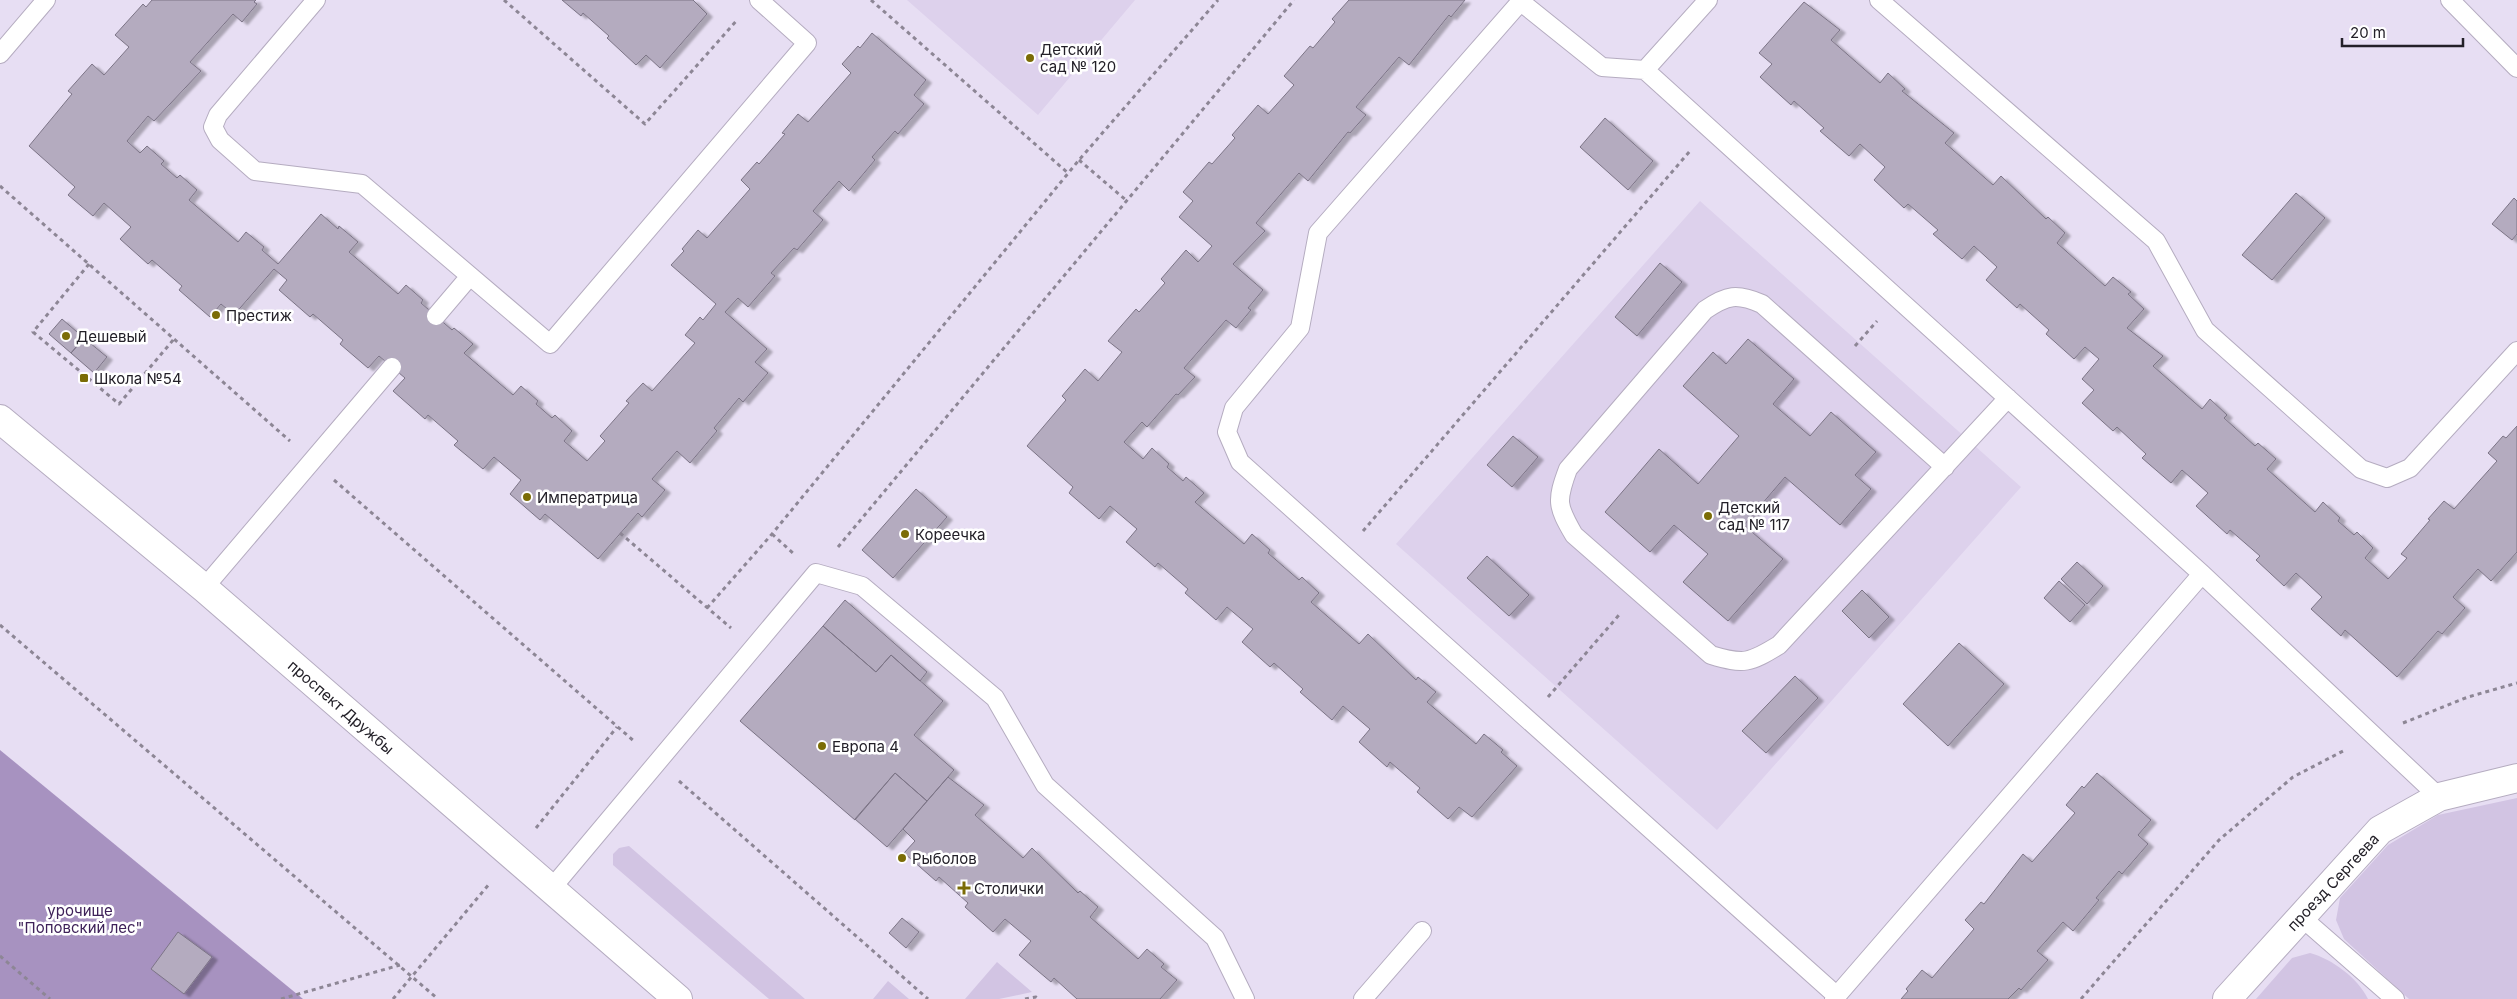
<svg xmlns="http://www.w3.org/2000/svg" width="2517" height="999" font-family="Inter,sans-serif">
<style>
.built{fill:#ddd1ec}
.green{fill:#d2c4e3}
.forest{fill:#a792c0}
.building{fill:#b4abbf;stroke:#7c7486;filter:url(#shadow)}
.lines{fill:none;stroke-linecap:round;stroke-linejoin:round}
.lane-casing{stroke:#b5acc0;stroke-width:20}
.street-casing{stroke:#b5acc0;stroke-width:30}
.secondary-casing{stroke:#b5acc0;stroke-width:30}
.path{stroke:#8d8695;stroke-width:3;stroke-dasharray:4 4;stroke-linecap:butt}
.lane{stroke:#fff;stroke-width:18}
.street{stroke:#fff;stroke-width:28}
.secondary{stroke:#fff;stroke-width:28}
.poi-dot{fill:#7b6c06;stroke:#fff;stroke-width:2}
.labels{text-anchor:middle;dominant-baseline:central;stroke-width:5;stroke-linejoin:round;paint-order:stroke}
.poi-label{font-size:15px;fill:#232028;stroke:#fff;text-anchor:start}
.street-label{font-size:15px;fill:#232028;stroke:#fff}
.park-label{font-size:15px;fill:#3e2159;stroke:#fff}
</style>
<defs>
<filter id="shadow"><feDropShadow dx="5.5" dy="3" stdDeviation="1" flood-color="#0004"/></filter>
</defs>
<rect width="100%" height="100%" fill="#e7def3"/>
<path class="built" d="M907,0H1135L1038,115Z
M1700,201L2021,487L1717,830L1396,544Z"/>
<path class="green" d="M2517,798V999H2409L2344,939L2336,920L2340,898L2388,845L2438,815Z
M629,846L805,999H769L613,865V854L619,848Z
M2310,953C2332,959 2358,978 2368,999H2256L2292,958Z
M997,962L1032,992L999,999H965Z
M888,981L909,999H873Z"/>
<path class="forest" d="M0,750L303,999H0Z"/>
<path class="building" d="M152,0H256L254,2L257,4L242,22L233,14L190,62L201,71L154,121L148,116L127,141L140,153L147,146L164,161L161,164L177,178L180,175L197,190L189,200L238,242L246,232L264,247L262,250L278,264L321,214L338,229L339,226L358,242L349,252L398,294L406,285L423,300L421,303L452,330L454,328L473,344L464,353L513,395L521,386L538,401L536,404L552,418L555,415L572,431L564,441L587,461L605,441L600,436L629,403L626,401L643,383L652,391L695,343L685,335L700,317L703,320L716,304L671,265L684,251L682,249L698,230L707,238L750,189L741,180L757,162L759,164L785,134L782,133L798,114L808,122L851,73L842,64L858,46L860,48L872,33L926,80L914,95L924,104L898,134L895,131L872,157L875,160L849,191L839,181L813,211L823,220L797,250L794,248L771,273L775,276L748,307L738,298L725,312L767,349L755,362L768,373L743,402L739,398L714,428L717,431L690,463L677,451L652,479L665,490L642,517L638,513L598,559L545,514L540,520L510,494L521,480L494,457L483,469L454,445L458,441L428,415L425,419L393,391L405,378L379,356L368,368L340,344L343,340L313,314L310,317L279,290L287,280L274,269L234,315L221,304L210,317L179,290L182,286L152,260L148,264L120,239L131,227L104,203L93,216L68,195L75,187L29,146L72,94L68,91L92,64L104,75L129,47L115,35L143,4L146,7Z
M562,0H693L707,14L660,68L646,55L636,65L607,38L609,36L583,13L581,16Z
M1349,0H1465L1451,17L1449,15L1409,65L1399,57L1356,107L1366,115L1350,133L1348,132L1308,181L1299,173L1256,223L1265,231L1233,264L1263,290L1248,308L1251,310L1236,328L1226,320L1184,368L1195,377L1178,395L1176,394L1147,427L1142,422L1124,442L1143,459L1152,448L1169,464L1167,467L1183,481L1186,477L1204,493L1195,502L1244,544L1252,534L1270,550L1268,553L1299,580L1302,577L1319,593L1311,602L1359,644L1368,634L1416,680L1418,677L1436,692L1427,702L1476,744L1484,734L1503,750L1501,752L1517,766L1472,817L1459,807L1448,819L1417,792L1420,788L1390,762L1387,767L1359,742L1370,729L1343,706L1332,720L1300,692L1303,689L1274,663L1270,667L1242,642L1253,629L1227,607L1216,620L1185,593L1188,589L1158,563L1155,567L1126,542L1137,529L1110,506L1099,519L1069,493L1073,487L1027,446L1066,400L1062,396L1085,369L1098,381L1122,352L1108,341L1136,309L1139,312L1165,283L1161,279L1186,250L1198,262L1212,246L1179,217L1193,201L1183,192L1209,162L1212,164L1235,138L1232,135L1258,105L1268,114L1294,85L1284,76L1310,46L1313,48L1335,22L1332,19Z
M1804,2L1840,30L1831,40L1880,83L1888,73L1905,89L1902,91L1954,133L1945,143L1993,185L2001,176L2046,219L2048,217L2065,233L2057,243L2105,286L2113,277L2131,292L2128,294L2144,309L2127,328L2163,356L2153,366L2202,409L2210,399L2227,415L2224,418L2255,446L2258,443L2276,459L2267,469L2315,512L2323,502L2340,518L2338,521L2354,535L2357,532L2373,548L2365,558L2388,579L2407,558L2401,554L2430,520L2428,519L2444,501L2454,509L2497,461L2488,453L2503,436L2506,438L2517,426V552L2491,581L2478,569L2453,597L2465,608L2442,634L2438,631L2397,677L2345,630L2341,636L2311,609L2322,597L2296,573L2284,586L2256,560L2260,556L2230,530L2227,534L2196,506L2208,493L2182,470L2171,483L2142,458L2146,454L2117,427L2113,431L2082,403L2094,390L2082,379L2099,359L2085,347L2074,359L2046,334L2049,330L2020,304L2017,308L1986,280L1997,267L1974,246L1962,259L1933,234L1938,230L1908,204L1904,208L1874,180L1885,167L1860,144L1849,156L1820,131L1824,128L1794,101L1791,105L1760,77L1772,64L1759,53Z
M1605,118L1653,161L1628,190L1580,147Z
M2296,193L2325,218L2272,280L2242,255Z
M2514,198L2517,201V234L2512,240L2492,224Z
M1660,263L1682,282L1637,336L1615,317Z
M62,319L84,338L71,353L49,334Z
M84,338L107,357L94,373L71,353Z
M1748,339L1794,379L1773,404L1810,436L1831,412L1876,452L1855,475L1871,489L1840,525L1785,477L1744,525L1783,559L1728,621L1683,582L1708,554L1674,525L1650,552L1605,512L1659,449L1698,484L1739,436L1683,386L1713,352L1726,364Z
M1513,436L1538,457L1512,487L1487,465Z
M916,489L947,517L893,578L862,550Z
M1487,556L1529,595L1509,616L1467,578Z
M2077,562L2103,586L2087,604L2061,579Z
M2059,581L2085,605L2070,622L2044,598Z
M1862,590L1889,617L1869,638L1842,611Z
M845,600L927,672L920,681L891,655L876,672L823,626Z
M823,626L876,672L891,655L943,701L914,735L954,770L927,801L895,773L855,820L740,721Z
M1959,643L2004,684L1948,746L1903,704Z
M1795,676L1818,698L1766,753L1742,731Z
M895,773L927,801L887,847L855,819Z
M2097,773L2151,820L2138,835L2148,844L2122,874L2119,871L2096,898L2099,900L2073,931L2063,922L2037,951L2048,960L2021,990L2019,988L2008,999H1901L1908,991L1906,989L1922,970L1932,978L1974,929L1965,920L1981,902L1984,904L2023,854L2032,862L2075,813L2066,805L2082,786L2084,788Z
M948,777L984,805L975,815L1023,858L1032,848L1078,893L1080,891L1098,907L1090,917L1138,959L1147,949L1164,964L1161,967L1177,980L1160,999H1077L1054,978L1051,982L1019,955L1031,941L1005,919L993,932L965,907L968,903L939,877L936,881L904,853L915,841L903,829Z
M902,918L919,932L906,948L889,933Z
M178,932L212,957L184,994L151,969Z"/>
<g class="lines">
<g class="lane-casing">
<path id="lane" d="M316,0L218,115L213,127L220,140L255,171L362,184L550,344L807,43L759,0
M1522,0L1318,233L1300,328L1234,408L1227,432L1240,462L1837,996
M1879,0L2156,241L2205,330L2361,469L2387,478L2410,468L2517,351
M2450,0L2517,68
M1521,2L1602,67L1645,70L1708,0
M0,54L46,0
M1645,70L2202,574L2439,797
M436,316L470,276
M1945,467L1762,304C1737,293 1727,295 1705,310L1568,469C1556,501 1557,506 1574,535L1711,655C1744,665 1750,663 1779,645L2008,398
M204,588L392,367
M551,889L816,573L862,586L995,698L1045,785L1215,938L1245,999
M2300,916L2395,999
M1363,999L1422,931
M1834,999L2202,574"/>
</g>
<g class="street-casing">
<path id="street" d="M2227,999L2380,830L2439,797L2517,778"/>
</g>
<g class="secondary-casing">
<path id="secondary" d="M0,419L204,588L678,999"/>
</g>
<path class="path" d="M504,0L645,124L738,19
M871,0L1068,173
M1079,160L1127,201
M0,186L290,441
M89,264L33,332L119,404L174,339
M1855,346L1877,321
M334,480L635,742
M1363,531L1690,151
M620,533L731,628
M772,534L794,554
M838,547L1294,0
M707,608L772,534L1079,160L1218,0
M0,625L438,999
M1548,697L1619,615
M2403,723L2468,697L2517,683
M679,781L928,999
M536,828L617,727
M0,956L50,999
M281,999L400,965
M393,999L490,883
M1025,999L1036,997L1039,999
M2081,999L2219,840L2293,777L2345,750"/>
<use href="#lane" class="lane"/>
<use href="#street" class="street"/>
<use href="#secondary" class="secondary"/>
</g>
<g class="poi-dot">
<circle cx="1030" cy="58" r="5"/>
<circle cx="216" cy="315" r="5"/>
<circle cx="66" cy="336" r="5"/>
<rect x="79" y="373" width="10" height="10" rx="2.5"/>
<circle cx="527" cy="497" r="5"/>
<circle cx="1708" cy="516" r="5"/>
<circle cx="905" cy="534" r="5"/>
<circle cx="822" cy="746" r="5"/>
<circle cx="902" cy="858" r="5"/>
<path d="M961.5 880.5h5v5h5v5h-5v5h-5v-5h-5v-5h5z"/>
</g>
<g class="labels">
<g class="poi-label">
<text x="1040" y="49">Детский<tspan x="1040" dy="17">сад № 120</tspan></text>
<text x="226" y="315">Престиж</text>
<text x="76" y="336">Дешевый</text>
<text x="94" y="378">Школа №54</text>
<text x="537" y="497">Императрица</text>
<text x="1718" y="507">Детский<tspan x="1718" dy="17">сад № 117</tspan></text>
<text x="915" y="534">Кореечка</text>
<text x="832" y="746">Европа 4</text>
<text x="912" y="858">Рыболов</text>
<text x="974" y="888">Столички</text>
</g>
<g class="street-label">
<text transform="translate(341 707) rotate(41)">проспект Дружбы</text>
<text transform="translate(2333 882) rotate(-47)">проезд Сергеева</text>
</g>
<g class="park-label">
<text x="80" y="910">урочище<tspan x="80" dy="17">"Поповский лес"</tspan></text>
</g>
</g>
<path d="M2342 38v8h121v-8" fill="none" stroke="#232028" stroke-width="2.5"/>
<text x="2350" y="38" font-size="15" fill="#232028" stroke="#ffffff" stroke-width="4" paint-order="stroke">20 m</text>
</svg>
